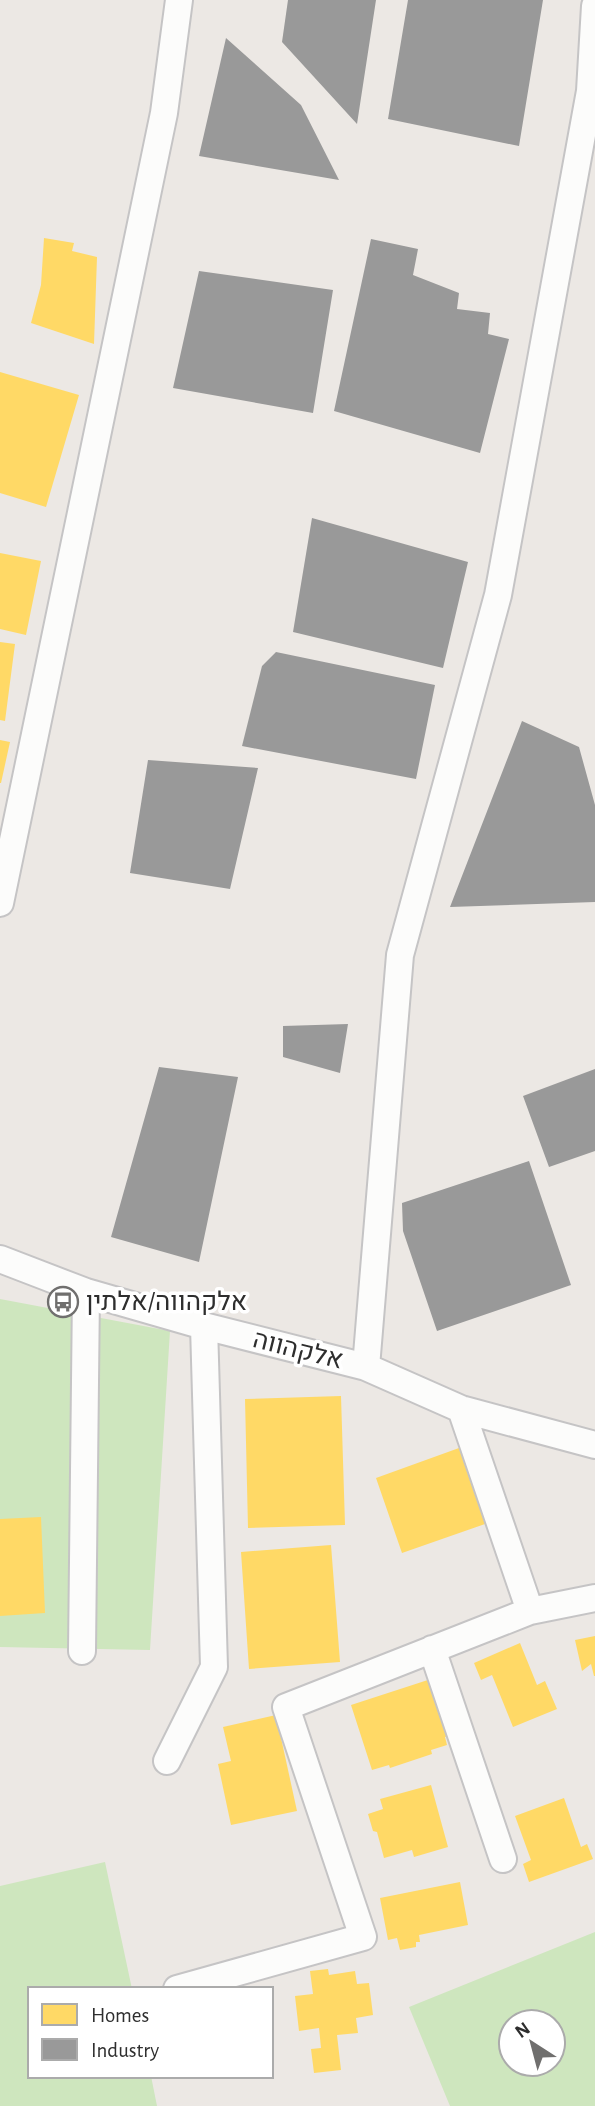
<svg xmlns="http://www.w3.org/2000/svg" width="595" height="2106" font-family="'Alegreya Sans',Heebo,sans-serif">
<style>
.green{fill:#cee6be;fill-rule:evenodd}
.homes{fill:#ffd966}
.industry{fill:#999}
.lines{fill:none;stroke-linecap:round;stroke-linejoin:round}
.street-casing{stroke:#c5c4c5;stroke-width:30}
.street{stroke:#fcfcfb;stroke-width:26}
.labels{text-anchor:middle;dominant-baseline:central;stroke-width:7;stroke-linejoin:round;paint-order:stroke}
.poi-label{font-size:26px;fill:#2e2e2e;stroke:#fff;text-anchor:start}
.street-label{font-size:26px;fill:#2e2e2e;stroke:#fff}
</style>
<rect width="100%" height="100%" fill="#ece8e4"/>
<path class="green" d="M0,1299L170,1331L150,1650L0,1647Z
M105,1862L132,1989H30V2076H151L157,2106H0V1886Z
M595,1932V2106H450L409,2007ZM553,2022V2064H511V2022Z"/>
<path class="homes" d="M44,238L74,243L72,251L97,257L94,344L31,323L41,285Z
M0,372L79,395L46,507L0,493Z
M0,553L41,561L26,635L0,629Z
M0,642L15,644L5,721L0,720Z
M0,740L10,742L1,783H0Z
M341,1396L345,1525L248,1528L245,1399Z
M459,1448L485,1524L402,1553L376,1478Z
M41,1517L45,1613L0,1616V1519Z
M331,1545L340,1662L249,1669L241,1552Z
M595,1636V1676H594L591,1664L582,1671L575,1640Z
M520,1643L537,1685L545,1681L557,1709L513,1727L492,1675L481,1680L474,1663Z
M434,1678L453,1735L445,1737L447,1745L431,1750L432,1754L390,1768L389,1765L372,1770L351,1705Z
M276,1715L297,1811L231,1825L218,1764L231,1761L223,1727Z
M431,1785L448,1847L414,1857L412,1850L384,1858L377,1832L373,1831L368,1814L383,1809L380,1799Z
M564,1798L581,1847L587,1844L593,1859L529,1882L523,1864L531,1860L515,1816Z
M460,1882L468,1925L419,1935L420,1942H416V1947L400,1950L397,1938L388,1940L380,1898Z
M328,1969L329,1975L355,1971L357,1984L369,1983L373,2015L356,2018L358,2033L337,2035L341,2070L314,2073L311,2049L321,2048L319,2028L299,2031L295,1996L313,1994L310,1971Z"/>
<path class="industry" d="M288,0H376L357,124L282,42Z
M408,0H543L519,146L388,119Z
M226,38L301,105L339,180L199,156Z
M371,239L418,249L413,275L459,293L457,309L490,313L488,334L509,339L480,453L334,411Z
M199,271L333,290L313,413L173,388Z
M312,518L468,562L443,668L293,632Z
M276,652L435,685L416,779L242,746L262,666Z
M522,721L579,747L595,805V902L450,907Z
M148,760L258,768L230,889L130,873Z
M348,1024L340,1073L283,1057V1026Z
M159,1067L238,1077L199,1262L111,1237Z
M595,1069V1151L549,1167L523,1096Z
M529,1161L571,1285L437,1331L403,1231L402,1203Z"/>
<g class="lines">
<g class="street-casing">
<path id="street" d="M0,903L164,113L179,0
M0,1259L86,1292L204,1326L366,1367L461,1409L595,1445
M366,1367L400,955L498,595L590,91L595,6
M461,1409L530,1611
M432,1649L503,1859
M82,1651L86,1292
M167,1761L214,1667L204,1326
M177,1989L363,1937L286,1707L530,1611L595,1598"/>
</g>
<use href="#street" class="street"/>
</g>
<defs>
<g id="bus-ring" transform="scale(1.575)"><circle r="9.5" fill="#fff" stroke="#706f6e" stroke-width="1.5"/><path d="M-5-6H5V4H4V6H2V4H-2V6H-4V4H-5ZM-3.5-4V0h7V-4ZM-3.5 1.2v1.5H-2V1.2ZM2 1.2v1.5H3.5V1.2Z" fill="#706f6e"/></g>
</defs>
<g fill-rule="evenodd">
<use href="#bus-ring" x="63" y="1302"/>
</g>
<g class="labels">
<g class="poi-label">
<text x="86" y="1302">אלקהווה/אלתין</text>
</g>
<g class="street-label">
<text transform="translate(298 1350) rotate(14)">אלקהווה</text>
</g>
</g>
<rect x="28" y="1987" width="245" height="91" fill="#ffffff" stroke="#ababab" stroke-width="2"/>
<rect x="42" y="2004" width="35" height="21" fill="#ffd966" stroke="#ababab" stroke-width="2"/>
<text x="91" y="2022" font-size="21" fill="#2e2e2e">Homes</text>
<rect x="42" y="2039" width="35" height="21" fill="#999999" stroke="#ababab" stroke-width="2"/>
<text x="91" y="2057" font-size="21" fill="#2e2e2e">Industry</text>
<g transform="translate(532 2043) rotate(324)"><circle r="33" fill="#ffffff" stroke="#ababab" stroke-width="2"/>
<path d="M0-5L12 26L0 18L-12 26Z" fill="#706f6e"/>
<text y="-10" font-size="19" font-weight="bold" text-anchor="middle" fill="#2e2e2e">N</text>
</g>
</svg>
